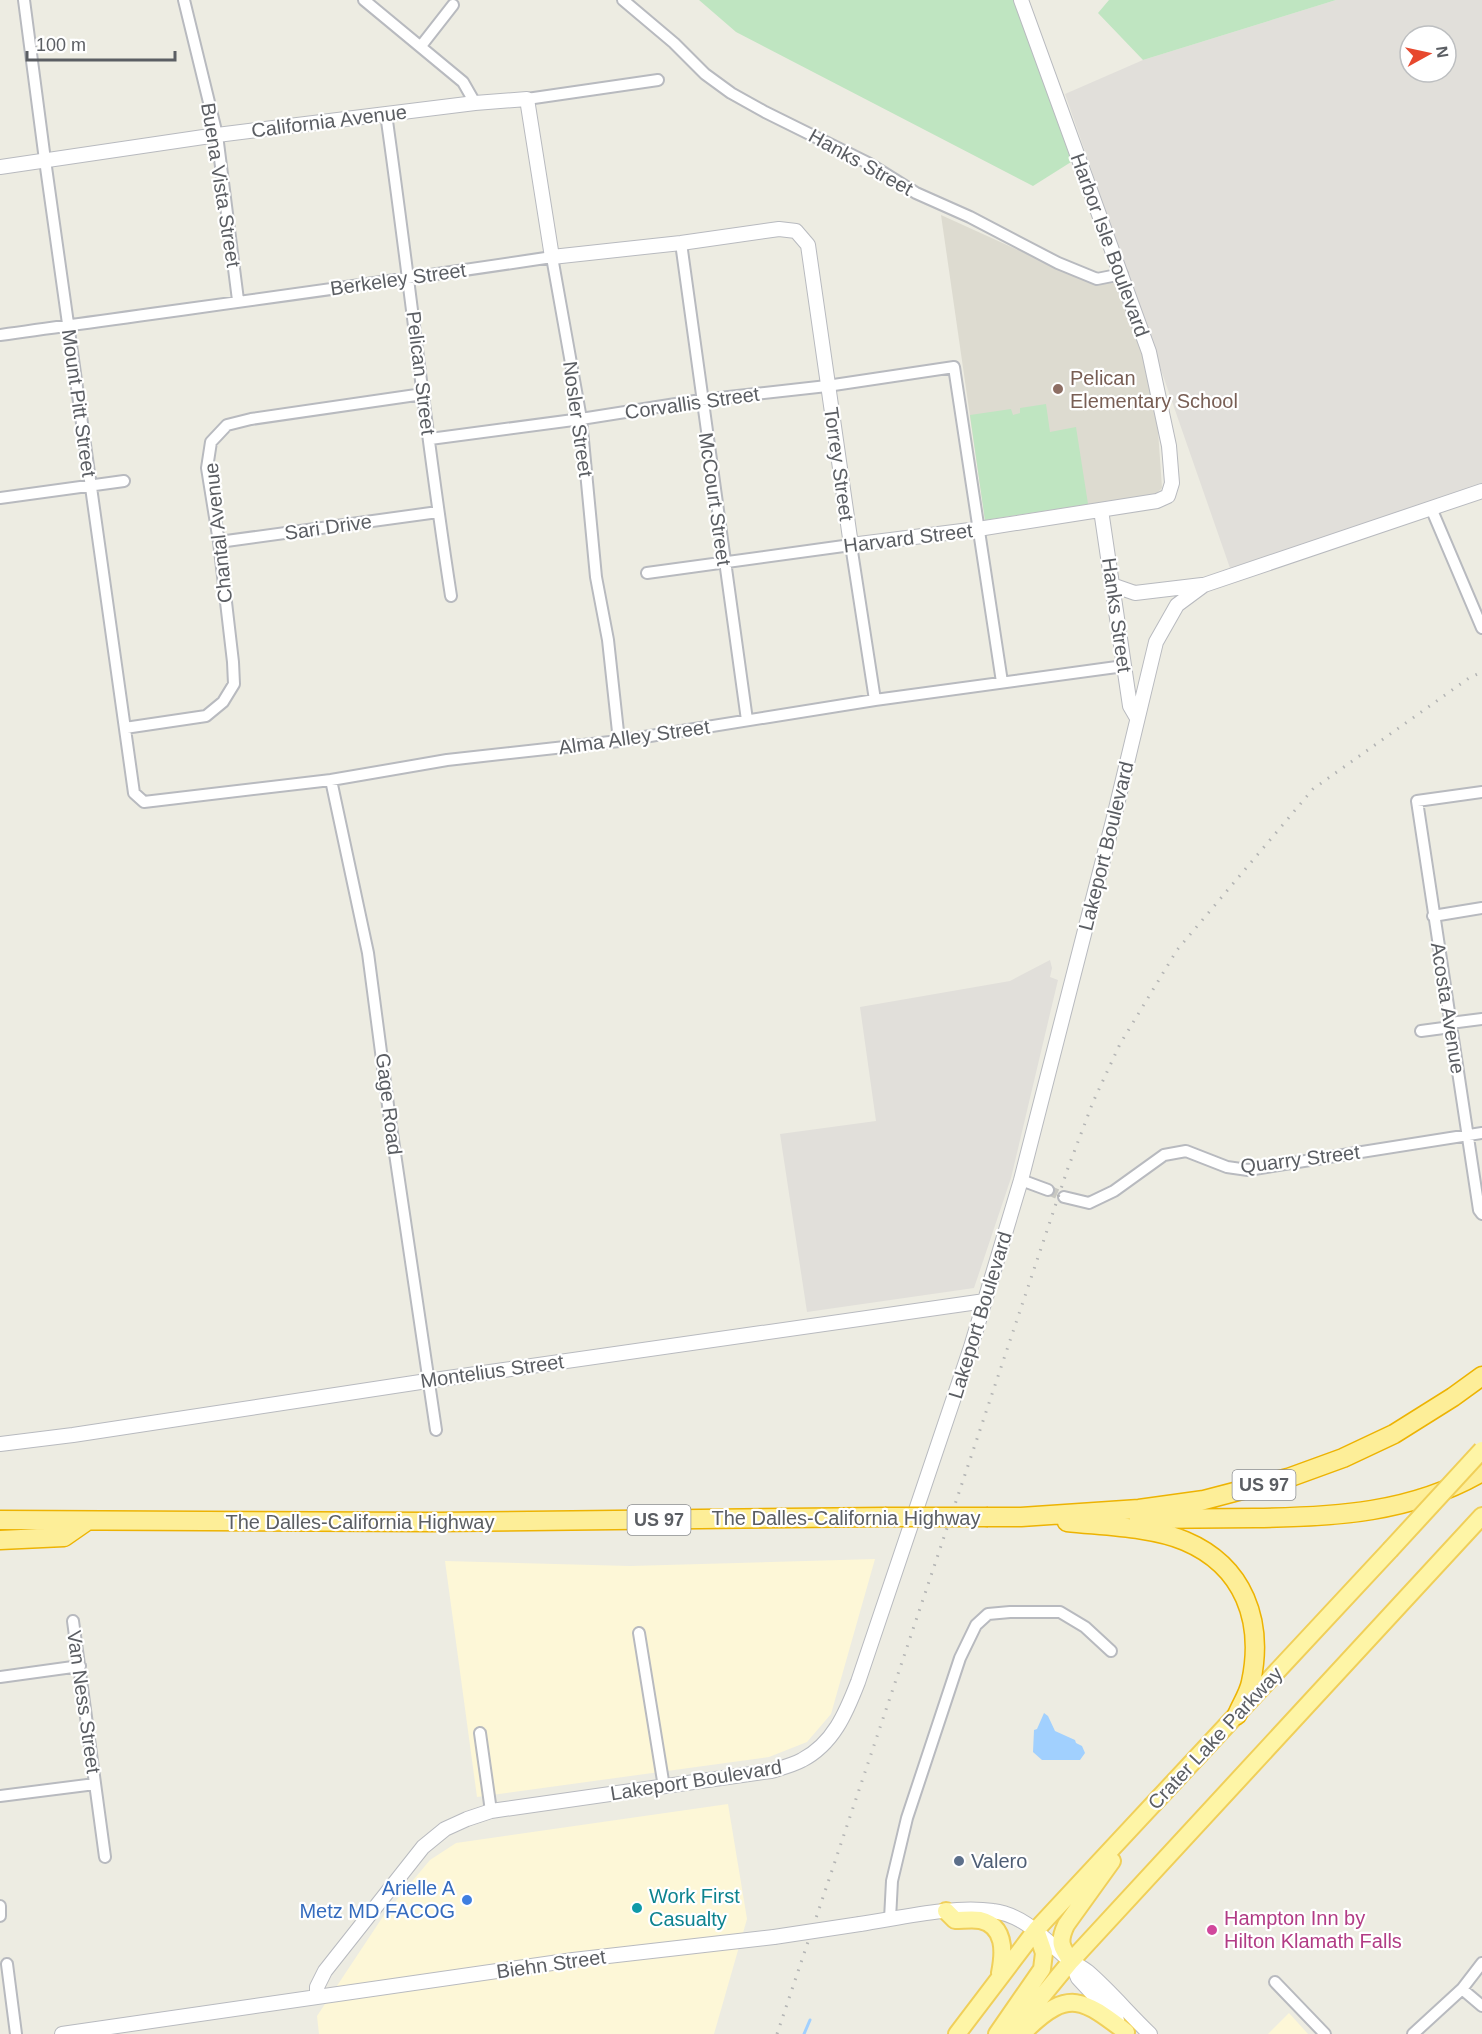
<svg xmlns="http://www.w3.org/2000/svg" width="1482" height="2034" font-family="Arial,sans-serif">
<style>
.commercial{fill:#fdf7d7}
.industrial{fill:#e1dfda;fill-rule:evenodd}
.education{fill:#dddbd0}
.green{fill:#bfe5c1}
.water{fill:#a1d0fe}
.lines{fill:none;stroke-linecap:round;stroke-linejoin:round}
.stream{stroke:#a1d0fe;stroke-width:3}
.minor-tunnel{stroke:#c8c8c2;stroke-width:10;stroke-dasharray:10 5;stroke-linecap:butt}
.minor-casing{stroke:#b8babf;stroke-width:14}
.tertiary-casing{stroke:#b8babf;stroke-width:16}
.primary-casing{stroke:#f0cf59;stroke-width:20}
.trunk-casing{stroke:#edb302;stroke-width:21}
.minor{stroke:#fff;stroke-width:10}
.tertiary{stroke:#fff;stroke-width:14}
.primary{stroke:#fef5a6;stroke-width:16}
.trunk{stroke:#fdee98;stroke-width:18}
.rail{stroke:#b3b4b4;stroke-width:3;stroke-dasharray:1.5 8;stroke-linecap:butt}
.tertiary-bridge-casing{stroke:#b8babf;stroke-width:16;stroke-linecap:butt}
.primary-bridge-casing{stroke:#f0cf59;stroke-width:20;stroke-linecap:butt}
.trunk-bridge-casing{stroke:#edb302;stroke-width:21;stroke-linecap:butt}
.tertiary-bridge{stroke:#fff;stroke-width:14}
.primary-bridge{stroke:#fef5a6;stroke-width:16}
.trunk-bridge{stroke:#fdee98;stroke-width:18}
.education-dot{fill:#8d6e63;stroke:#fff;stroke-width:2}
.service-dot{fill:#5c6f8a;stroke:#fff;stroke-width:2}
.shop-dot{fill:#3f7fe0;stroke:#fff;stroke-width:2}
.culture-dot{fill:#0f9aa8;stroke:#fff;stroke-width:2}
.hotel-dot{fill:#d1479c;stroke:#fff;stroke-width:2}
.labels{text-anchor:middle;dominant-baseline:central;stroke-width:4.5;stroke-linejoin:round;paint-order:stroke}
.shield{fill:#fff;stroke:#8c8e92;stroke-width:1.5}
.shield-label{font-size:18px;font-weight:bold;fill:#5b5e63}
.street-label{font-size:20px;fill:#5b5e63;stroke:#fff}
.education-label{font-size:20px;fill:#785e54;stroke:#fff;text-anchor:start}
.service-label{font-size:20px;fill:#4e5e75;stroke:#fff;text-anchor:start}
.shop-label{font-size:20px;fill:#366cbe;stroke:#fff;text-anchor:end}
.culture-label{font-size:20px;fill:#0d838f;stroke:#fff;text-anchor:start}
.hotel-label{font-size:20px;fill:#b23c85;stroke:#fff;text-anchor:start}
</style>
<rect width="100%" height="100%" fill="#edece2"/>
<path class="commercial" d="M875,1559L831,1714L807,1742L769,1757L477,1797L445,1561L630,1566Z
M728,1804L747,1919L714,2034H319L317,2016L384,1915L430,1860L456,1843Z
M1289,2013L1308,2034H1268Z"/>
<path class="industrial" d="M1336,0H1482V485L1230,568L1065,94L1143,60ZM1410,36H1446V72H1410Z
M1050,960L1052,968L1050,977L1058,980L1011,1178L974,1288L807,1312L780,1134L876,1121L860,1007L1010,981Z"/>
<path class="education" d="M941,215L1095,285L1117,281L1143,355L1158,430L1162,488L1156,494L985,520Z"/>
<path class="green" d="M699,0H1021L1079,157L1033,186L736,32Z
M1109,0H1336L1143,60L1098,13Z
M1046,404L1050,432L1076,427L1088,504L985,520L970,415L1011,409L1013,415L1020,413V408Z"/>
<path class="water" d="M1044,1713L1048,1716L1055,1731L1075,1740L1076,1743L1082,1746L1085,1753L1080,1760H1042L1033,1752L1034,1730L1037,1729Z"/>
<g class="lines">
<path class="stream" d="M804,2034L810,2020"/>
<path class="minor-tunnel" d="M1048,1190L1064,1197"/>
<g class="minor-casing">
<path id="minor" d="M24,0L45,160L134,793L144,802L331,780L447,760L619,741L875,700L1124,666
M184,0L217,135L238,300
M364,0L463,82L475,103
M623,0L674,43L705,74L731,93L765,112L868,163L916,193L970,217L1058,263L1097,279L1122,274
M421,46L453,5
M527,99L658,80
M386,114C409,275 426,436 451,596
M681,243L747,720
M0,335C184,309 368,285 552,257L581,419L596,577L608,640L619,741
M430,439L581,419L701,400L827,386L954,367L1002,682
M0,498L124,481
M1431,508L1482,628
M219,542L438,512
M647,573L851,545L875,700
M125,728L206,716L223,702L234,684L233,662L219,542L207,468L211,442L227,425L251,419L423,394
M331,780L368,953L389,1113L436,1430
M1482,792L1417,801L1479,1210L1482,1214
M1433,916L1482,908
M1450,1023L1482,1019
M1421,1031L1451,1027
M1021,1180L1048,1190
M1064,1197L1089,1203L1114,1191L1164,1155L1186,1151L1227,1167L1248,1170L1482,1133
M73,1621L105,1857
M639,1633L664,1787
M0,1677L80,1666
M480,1733L491,1811
M0,1796L95,1784
M0,1906V1916
M890,1919L892,1881L907,1818L960,1658L976,1625L988,1614L1010,1612H1060L1085,1627L1111,1651
M7,1964L16,2034
M1275,1982L1325,2034
M1462,1989L1482,2006
M1413,2034L1462,1989L1482,1963"/>
</g>
<g class="tertiary-casing">
<path id="tertiary" d="M0,167L217,135L475,103L527,99L552,257L681,243L779,229L796,231L808,245L851,545L978,529L1157,501L1168,496L1172,483L1169,446L1149,352L1021,0
M1101,510L1130,706L1137,718
M1112,585L1135,593L1202,585
M0,1444L73,1435L427,1381L985,1301
M860,1924C900,1918 954,1905 993,1911C1025,1915 1045,1940 1069,1960C1075,1964 1082,1967 1088,1972C1110,1991 1129,2014 1150,2034
M1071,1961L1078,1978L1117,2020
M317,1997V1987L325,1971L423,1847L445,1829L467,1819L491,1811L771,1771C781,1768 793,1765 802,1760C833,1744 846,1713 858,1682L971,1347L1021,1180L1114,817L1156,642L1177,605L1204,585L1482,491
M62,2034L573,1960L774,1937"/>
</g>
<g class="primary-casing">
<path id="primary" d="M946,1911L955,1920C963,1920 973,1919 980,1920C1006,1926 1004,1953 1000,1973
M1071,1961C1061,1947 1058,1942 1066,1925L1112,1861
M1027,2029C1069,1988 1084,2000 1126,2032
M957,2034L1036,1930L1390,1550
M997,2034L1042,1969L1044,1953L1036,1930
M1011,2034L1071,1961L1482,1516"/>
</g>
<g class="trunk-casing">
<path id="trunk" d="M988,1517H1021L1139,1509L1204,1500L1288,1478L1343,1458L1394,1434L1453,1397L1482,1376
M1139,1519C1178,1519 1216,1518 1255,1518C1334,1517 1412,1513 1482,1472
M0,1520L434,1522L885,1517
M1067,1522C1103,1526 1152,1527 1185,1541C1244,1566 1264,1621 1251,1682C1249,1693 1241,1705 1237,1715
M0,1540L64,1537L87,1521"/>
</g>
<use href="#minor" class="minor"/>
<use href="#tertiary" class="tertiary"/>
<use href="#primary" class="primary"/>
<use href="#trunk" class="trunk"/>
<path class="rail" d="M777,2034L1068,1168L1093,1102L1120,1044L1177,950L1313,789L1469,678L1482,672"/>
<g class="tertiary-bridge-casing">
<path id="tertiary-bridge" d="M774,1937L860,1924"/>
</g>
<g class="primary-bridge-casing">
<path id="primary-bridge" d="M1390,1550L1482,1450"/>
</g>
<g class="trunk-bridge-casing">
<path id="trunk-bridge" d="M885,1517H988"/>
</g>
<use href="#tertiary-bridge" class="tertiary-bridge"/>
<use href="#primary-bridge" class="primary-bridge"/>
<use href="#trunk-bridge" class="trunk-bridge"/>
</g>
<circle class="education-dot" cx="1058" cy="389" r="6"/>
<circle class="service-dot" cx="959" cy="1861" r="6"/>
<circle class="shop-dot" cx="467" cy="1900" r="6"/>
<circle class="culture-dot" cx="637" cy="1908" r="6"/>
<circle class="hotel-dot" cx="1212" cy="1930" r="6"/>
<g class="labels">
<g class="shield">
<rect x="1232.5" y="1470" width="63" height="30" rx="4.5"/>
<rect x="627.5" y="1505" width="63" height="30" rx="4.5"/>
</g>
<g class="shield-label">
<text x="1264" y="1485">US 97</text>
<text x="659" y="1520">US 97</text>
</g>
<g class="street-label">
<text transform="translate(329 121) rotate(-7)">California Avenue</text>
<text transform="translate(861 162) rotate(29)">Hanks Street</text>
<text transform="translate(221 185) rotate(81)">Buena Vista Street</text>
<text transform="translate(1110 245) rotate(70)">Harbor Isle Boulevard</text>
<text transform="translate(398 279) rotate(-8)">Berkeley Street</text>
<text transform="translate(421 373) rotate(83)">Pelican Street</text>
<text transform="translate(79 403) rotate(82)">Mount Pitt Street</text>
<text transform="translate(692 403) rotate(-8)">Corvallis Street</text>
<text transform="translate(578 419) rotate(82)">Nosler Street</text>
<text transform="translate(839 464) rotate(82)">Torrey Street</text>
<text transform="translate(715 499) rotate(82)">McCourt Street</text>
<text transform="translate(328 527) rotate(-8)">Sari Drive</text>
<text transform="translate(218 533) rotate(-96)">Chantal Avenue</text>
<text transform="translate(908 538) rotate(-7)">Harvard Street</text>
<text transform="translate(1117 615) rotate(82)">Hanks Street</text>
<text transform="translate(634 737) rotate(-8)">Alma Alley Street</text>
<text transform="translate(1106 846) rotate(-76)">Lakeport Boulevard</text>
<text transform="translate(1448 1008) rotate(81)">Acosta Avenue</text>
<text transform="translate(389 1104) rotate(83)">Gage Road</text>
<text transform="translate(1300 1159) rotate(-7)">Quarry Street</text>
<text transform="translate(980 1315) rotate(-73)">Lakeport Boulevard</text>
<text transform="translate(492 1371) rotate(-8)">Montelius Street</text>
<text x="846" y="1518">The Dalles-California Highway</text>
<text x="360" y="1522">The Dalles-California Highway</text>
<text transform="translate(84 1702) rotate(82)">Van Ness Street</text>
<text transform="translate(1215 1738) rotate(-47)">Crater Lake Parkway</text>
<text transform="translate(696 1780) rotate(-9)">Lakeport Boulevard</text>
<text transform="translate(551 1964) rotate(-8)">Biehn Street</text>
</g>
<g class="education-label">
<text x="1070" y="378">Pelican<tspan x="1070" dy="23">Elementary School</tspan></text>
</g>
<g class="service-label">
<text x="971" y="1861">Valero</text>
</g>
<g class="shop-label">
<text x="455" y="1888">Arielle A<tspan x="455" dy="23">Metz MD FACOG</tspan></text>
</g>
<g class="culture-label">
<text x="649" y="1896">Work First<tspan x="649" dy="23">Casualty</tspan></text>
</g>
<g class="hotel-label">
<text x="1224" y="1918">Hampton Inn by<tspan x="1224" dy="23">Hilton Klamath Falls</tspan></text>
</g>
</g>
<g transform="translate(1428 54) rotate(82)"><circle r="28" fill="#ffffff" stroke="#bdbfc1" stroke-width="1.5"/>
<path d="M0-4.5L10 22L0 15L-10 22Z" fill="#e7482e"/>
<text y="-9" font-size="16" font-weight="bold" text-anchor="middle" fill="#5b5e63">N</text>
</g>
<path d="M27 51v9h148v-9" fill="none" stroke="#5b5e63" stroke-width="3"/>
<text x="36" y="51" font-size="18" fill="#5b5e63" stroke="#ffffff" stroke-width="4.5" paint-order="stroke">100 m</text>
</svg>
